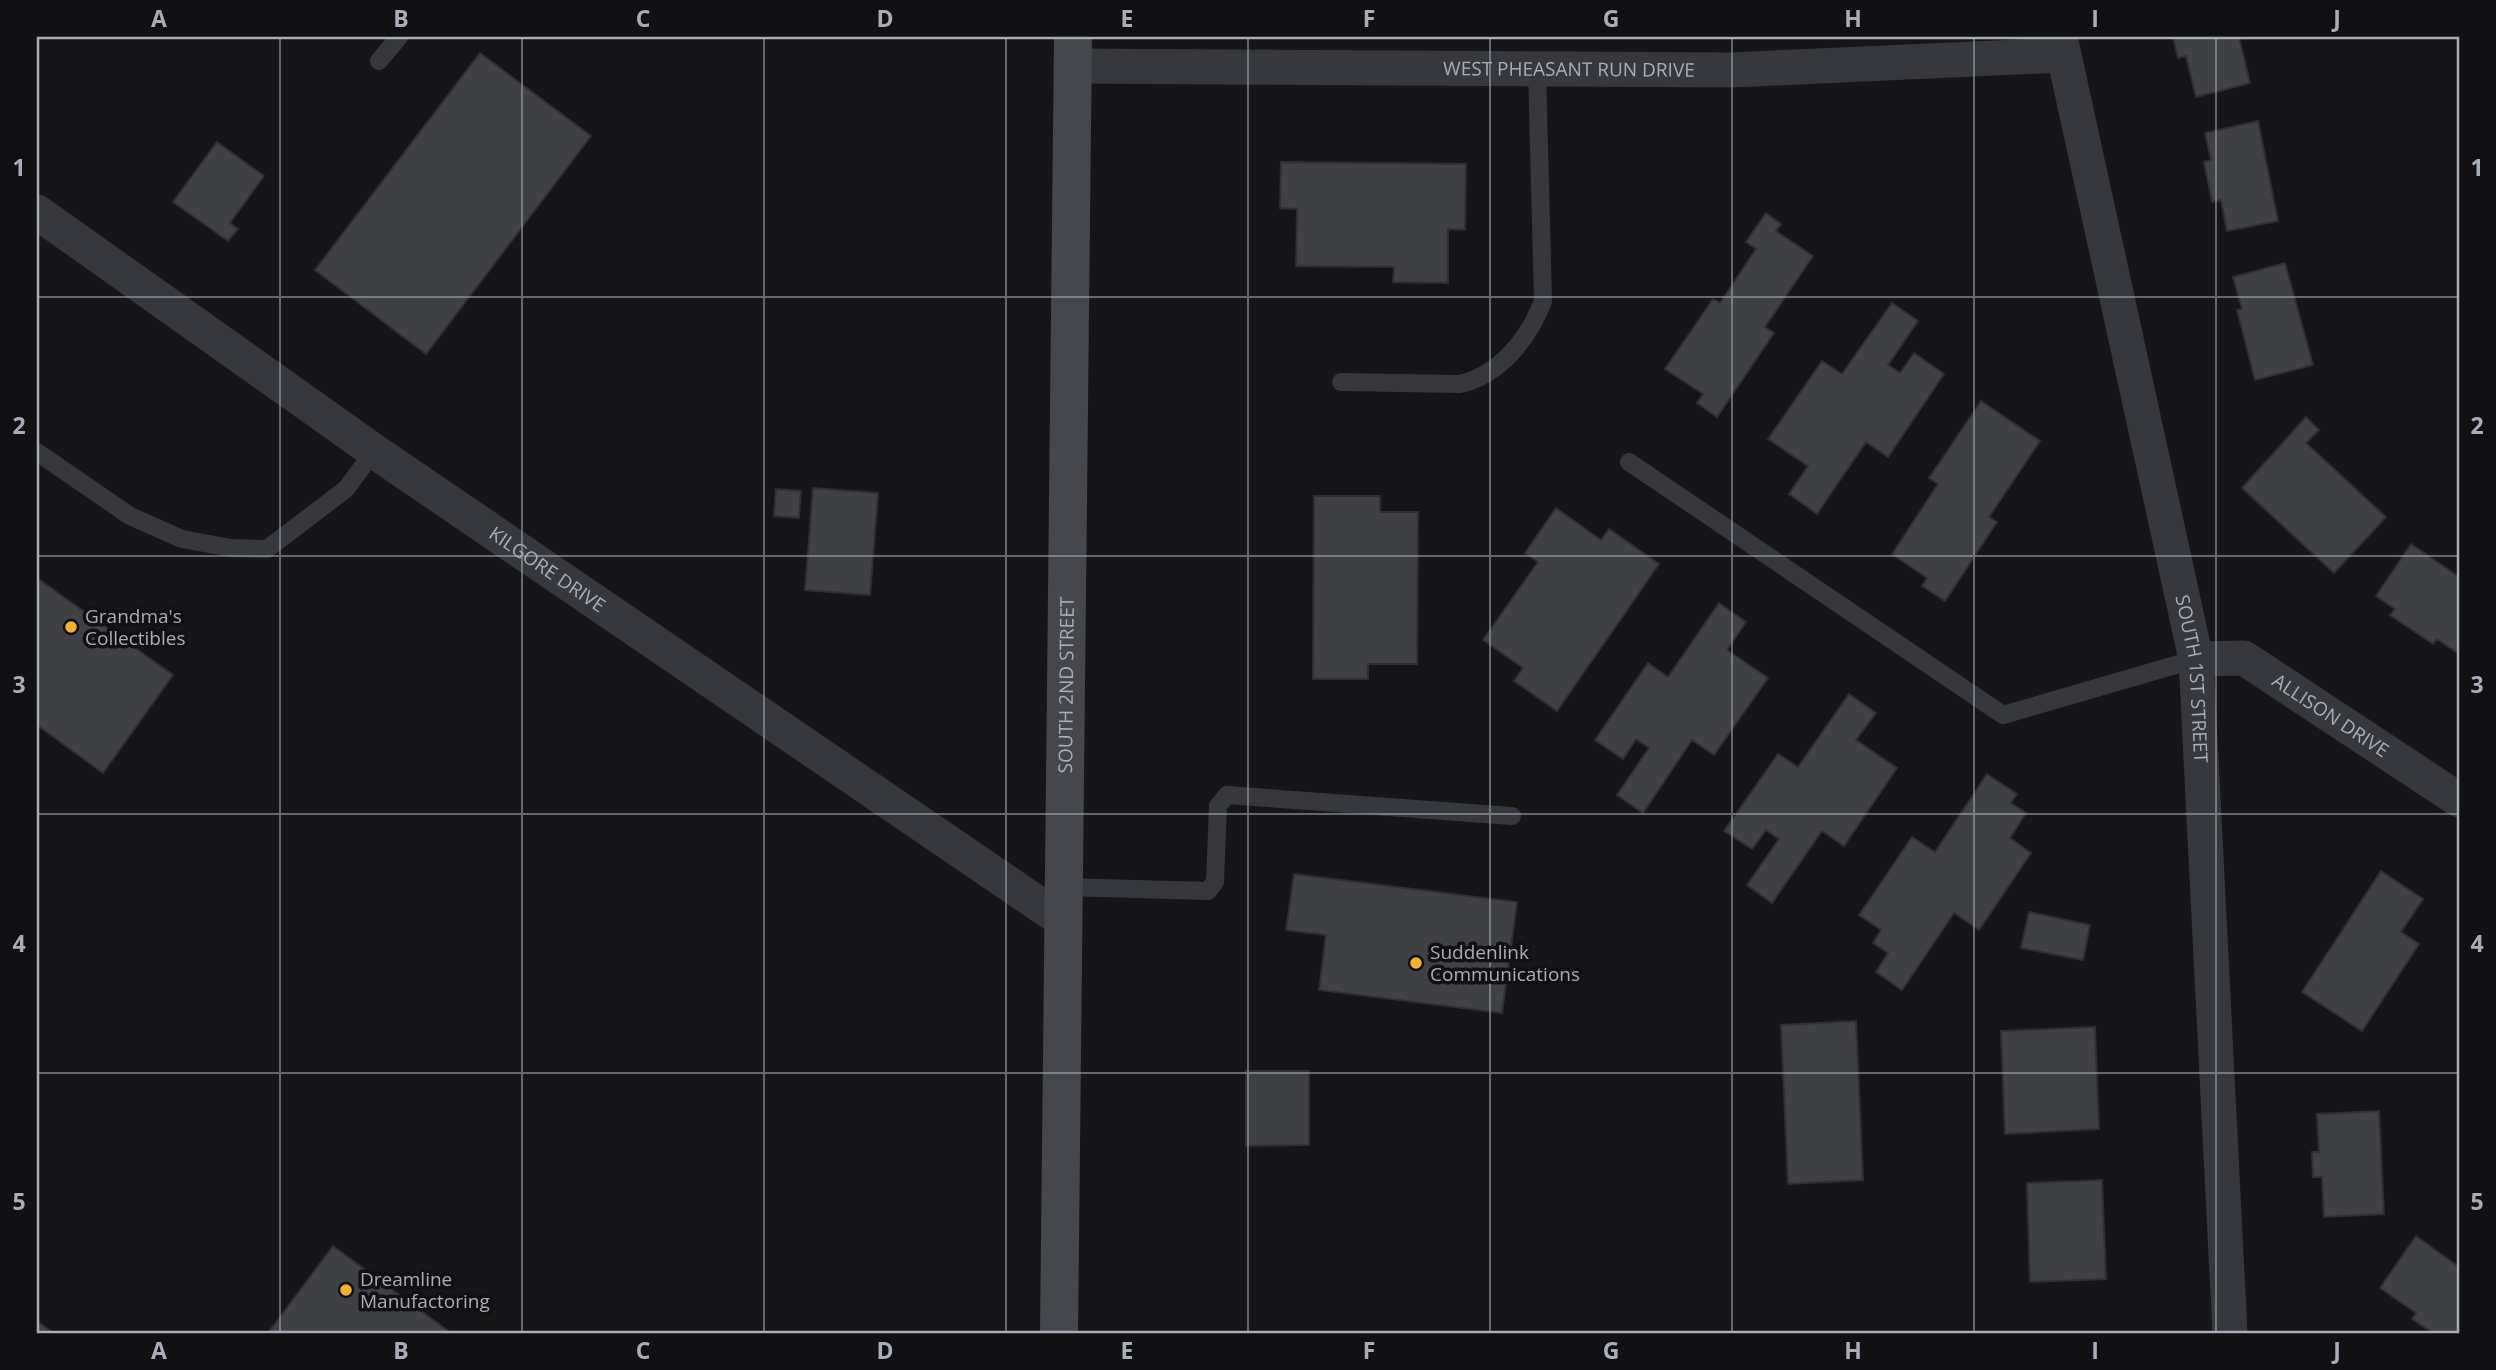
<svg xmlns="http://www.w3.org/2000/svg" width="2496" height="1370" font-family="'Open Sans',sans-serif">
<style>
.building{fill:#404145;stroke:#303034;stroke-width:2}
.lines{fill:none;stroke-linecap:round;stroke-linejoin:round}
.service{stroke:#37383d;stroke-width:18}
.minor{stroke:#37383d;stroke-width:35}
.secondary{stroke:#45474d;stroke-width:38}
.grid{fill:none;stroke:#a8adb8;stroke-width:2;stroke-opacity:0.55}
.poi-dot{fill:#f2b134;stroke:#111113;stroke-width:2.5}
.labels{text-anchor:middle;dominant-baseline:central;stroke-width:7;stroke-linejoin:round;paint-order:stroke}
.street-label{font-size:19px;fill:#a8adb8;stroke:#111113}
.poi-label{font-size:19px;fill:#a8adb8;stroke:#111113;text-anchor:start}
.neatline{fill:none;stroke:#a8adb8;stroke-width:2.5}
.grid-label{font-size:23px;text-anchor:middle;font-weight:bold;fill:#a8adb8}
</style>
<rect width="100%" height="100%" fill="#161618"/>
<path class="building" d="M2173,37H2239L2250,83L2196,97L2186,56L2178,58Z
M480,53L591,136L426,354L315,270Z
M2258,121L2278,221L2227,231L2221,200L2212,202L2204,162L2211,160L2205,133Z
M217,142L264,176L230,223L238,229L228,241L173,202Z
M1281,162L1466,164L1465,230L1448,229V283L1393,282L1394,267L1296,266L1297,209L1280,208Z
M1766,213L1781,224L1776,231L1813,256L1765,327L1774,333L1717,417L1697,403L1703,394L1665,369L1713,299L1720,303L1756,249L1746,242Z
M2285,263L2313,365L2255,380L2237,310L2242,309L2233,277Z
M1892,303L1918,321L1888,365L1900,373L1914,353L1944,374L1888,457L1866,442L1817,514L1789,494L1808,466L1768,439L1822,361L1842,374Z
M1981,401L2040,441L1989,517L1997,522L1945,601L1922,586L1927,578L1892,554L1938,484L1929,478Z
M2306,417L2319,430L2306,443L2386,517L2334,573L2242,488Z
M813,488L878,493L870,595L805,590Z
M776,489L801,491L799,518L774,516Z
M1314,496H1380V512H1418L1417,664H1368V679H1313Z
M1556,508L1601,540L1609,529L1659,564L1557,711L1514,681L1523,668L1483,640L1538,562L1525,553Z
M2411,544L2459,577V654L2437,639L2433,644L2390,615L2395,609L2376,596Z
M37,578L173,675L103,773L37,725Z
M1719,603L1746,622L1727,650L1768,678L1714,755L1692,740L1643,813L1617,795L1649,748L1636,739L1623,759L1595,740L1648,663L1668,677Z
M1849,694L1876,713L1856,740L1897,768L1844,846L1822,831L1772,903L1747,885L1779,839L1766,830L1752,849L1724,831L1778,754L1798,767Z
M1987,774L2017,794L2011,803L2026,813L2010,838L2031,853L1979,930L1954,913L1902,990L1876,972L1888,953L1873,943L1881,930L1859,915L1912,837L1935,852Z
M2381,871L2423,899L2401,932L2419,944L2362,1031L2302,992Z
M1294,874L1517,902L1502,1013L1319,990L1326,935L1286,930Z
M2029,912L2090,925L2083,960L2021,948Z
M1856,1021L1863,1180L1788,1184L1781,1025Z
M2095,1027L2099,1129L2005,1134L2001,1031Z
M1246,1071H1309V1145L1246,1146Z
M2379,1111L2384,1214L2324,1217L2322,1177H2313L2312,1152H2319L2317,1114Z
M2102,1180L2106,1279L2030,1282L2027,1183Z
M2416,1236L2459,1267V1333H2433L2412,1319L2416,1313L2380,1288Z
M333,1246L451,1333H268Z
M37,1321L53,1333H37Z"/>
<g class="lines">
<path class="service" d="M379,61L399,37
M1341,382L1460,384C1500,375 1529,338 1543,301L1537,69
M37,452L130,516L182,539L231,548L267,549L346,489L374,451
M1629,462L2003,715L2196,659
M1063,887L1208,891L1215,882L1218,806L1227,795L1512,816"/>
<g class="minor">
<path id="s1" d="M2060,37L2196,659L2230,1333"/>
<path id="s2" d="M1072,66L1731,70L2064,55"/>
<path id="s3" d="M37,212L374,451L1062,920"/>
<path id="s4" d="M2196,659L2244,658L2459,800"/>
</g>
<path class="secondary" id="s5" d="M1059,1333L1073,37"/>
</g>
<path class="grid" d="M280,37V1333M522,37V1333M764,37V1333M1006,37V1333M1248,37V1333M1490,37V1333M1732,37V1333M1974,37V1333M2216,37V1333M37,297H2459M37,556H2459M37,814H2459M37,1073H2459"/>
<g class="poi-dot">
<circle cx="71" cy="627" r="7"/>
<circle cx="1416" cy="963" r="7"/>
<circle cx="346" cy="1290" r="7"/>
</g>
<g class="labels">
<g class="street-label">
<text stroke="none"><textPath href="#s2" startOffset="497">WEST PHEASANT RUN DRIVE</textPath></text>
<text stroke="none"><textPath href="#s3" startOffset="623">KILGORE DRIVE</textPath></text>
<text stroke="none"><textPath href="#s1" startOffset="656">SOUTH 1ST STREET</textPath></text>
<text stroke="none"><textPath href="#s5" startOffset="648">SOUTH 2ND STREET</textPath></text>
<text stroke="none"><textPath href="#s4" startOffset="152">ALLISON DRIVE</textPath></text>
</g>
<g class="poi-label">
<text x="85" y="616">Grandma's<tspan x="85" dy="22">Collectibles</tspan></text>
<text x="1430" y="952">Suddenlink<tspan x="1430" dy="22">Communications</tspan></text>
<text x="360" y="1279">Dreamline<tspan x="360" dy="22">Manufactoring</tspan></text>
</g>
</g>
<rect width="2496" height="1370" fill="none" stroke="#111113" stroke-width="77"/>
<rect x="38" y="38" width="2420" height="1294" class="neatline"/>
<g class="grid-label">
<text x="159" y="27">A</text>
<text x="401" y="27">B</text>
<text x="643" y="27">C</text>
<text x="885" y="27">D</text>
<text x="1127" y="27">E</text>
<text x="1369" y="27">F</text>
<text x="1611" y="27">G</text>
<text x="1853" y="27">H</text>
<text x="2095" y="27">I</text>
<text x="2337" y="27">J</text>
<text x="19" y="176">1</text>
<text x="2477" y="176">1</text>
<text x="19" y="434">2</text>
<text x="2477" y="434">2</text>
<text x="19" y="693">3</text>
<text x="2477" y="693">3</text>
<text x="19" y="952">4</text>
<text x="2477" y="952">4</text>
<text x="19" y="1210">5</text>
<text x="2477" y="1210">5</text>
<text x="159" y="1359">A</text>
<text x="401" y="1359">B</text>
<text x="643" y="1359">C</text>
<text x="885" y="1359">D</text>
<text x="1127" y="1359">E</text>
<text x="1369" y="1359">F</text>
<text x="1611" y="1359">G</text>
<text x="1853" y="1359">H</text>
<text x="2095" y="1359">I</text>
<text x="2337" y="1359">J</text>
</g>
</svg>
